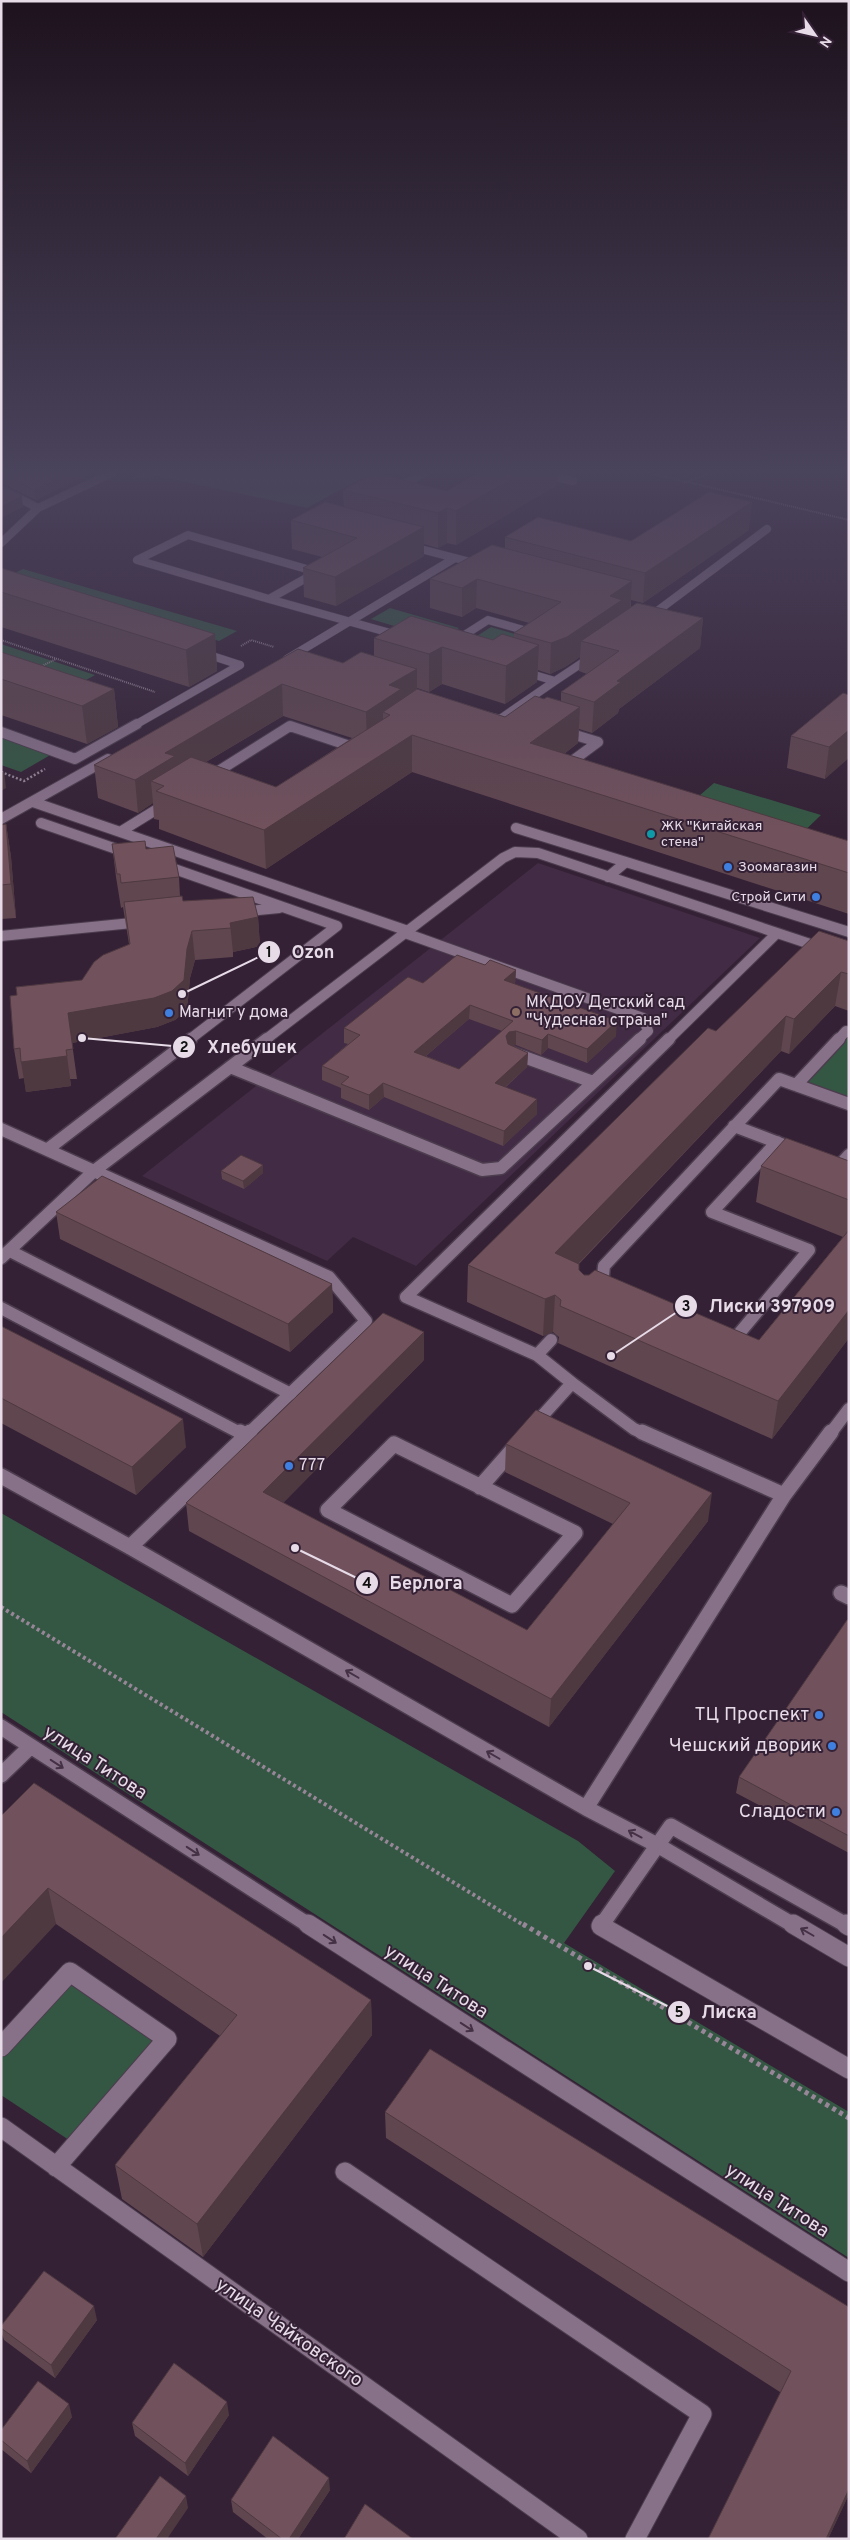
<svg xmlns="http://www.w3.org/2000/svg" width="850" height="2540" font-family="Overpass,sans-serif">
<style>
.built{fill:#422b44}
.green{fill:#345743}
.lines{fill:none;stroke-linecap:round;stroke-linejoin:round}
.minor-far4-casing{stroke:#4c3c4e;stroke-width:9}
.minor-far3-casing{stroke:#4c3c4e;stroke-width:12}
.minor-far2-casing{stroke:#4c3c4e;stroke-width:15}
.minor-far1-casing{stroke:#4c3c4e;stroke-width:18}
.minor-casing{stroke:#4c3c4e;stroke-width:21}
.path-far3{stroke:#968697;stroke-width:2;stroke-dasharray:1 1;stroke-linecap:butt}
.path-far2{stroke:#968697;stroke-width:2.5;stroke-dasharray:2 2;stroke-linecap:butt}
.path-far1{stroke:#968697;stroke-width:4;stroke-dasharray:3 3;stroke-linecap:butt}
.path{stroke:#968697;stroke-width:5;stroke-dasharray:4 4;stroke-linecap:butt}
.minor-far4{stroke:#877189;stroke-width:8}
.minor-far3{stroke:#877189;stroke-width:10}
.minor-far2{stroke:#877189;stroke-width:12}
.minor-far1{stroke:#877189;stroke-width:15}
.minor{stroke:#877189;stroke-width:19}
.wall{fill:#60464f;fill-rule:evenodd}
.shaded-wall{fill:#4e3940}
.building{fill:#70515c;stroke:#4e3940;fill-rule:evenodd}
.oneway{stroke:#453146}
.culture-dot{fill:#0f9aa8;stroke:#342135;stroke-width:2}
.shop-dot{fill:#3f7fe0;stroke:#342135;stroke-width:2}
.education-dot{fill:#8d6e63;stroke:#342135;stroke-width:2}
.labels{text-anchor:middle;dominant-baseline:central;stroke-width:4;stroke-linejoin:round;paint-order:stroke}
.far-poi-label{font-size:14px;fill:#e7dbe8;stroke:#342135;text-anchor:start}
.poi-label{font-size:16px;fill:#e7dbe8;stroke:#342135;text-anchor:start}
.near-poi-label{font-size:19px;fill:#e7dbe8;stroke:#342135;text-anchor:end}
.near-street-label{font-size:19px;fill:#e7dbe8;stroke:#342135}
.leader{fill:none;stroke:#e7dbe8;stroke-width:2}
.callout-dot{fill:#e7dbe8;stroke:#342135;stroke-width:2}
.mark-label{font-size:15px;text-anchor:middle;font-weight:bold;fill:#111}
.callout-label{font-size:18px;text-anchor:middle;font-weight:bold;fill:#e7dbe8;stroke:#342135;stroke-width:4;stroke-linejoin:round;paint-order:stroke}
</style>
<rect width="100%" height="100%" fill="#342135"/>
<path class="built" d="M538,863L760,938L416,1266L353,1237L327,1261L142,1176Z"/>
<path class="green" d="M142,472H373L307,508L158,476L131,479Z
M23,569L237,631L219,641L6,577Z
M390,608L459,628L440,640L371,619Z
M491,627L522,636L494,654L463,645Z
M1,644L95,675L65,692L1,670Z
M1,737L52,754L21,772L1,765Z
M714,783L821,815L792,843L684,809Z
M849,1035V1101L804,1085Z
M1,1513L578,1841L615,1871L564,1943L849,2112V2258L1,1712Z
M71,1982L156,2041L72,2142L1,2095V2057Z"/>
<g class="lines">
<g class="minor-far4-casing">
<path id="minor-far4" d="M535,472L573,481
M1,489L38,508
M394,490L425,472
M188,535L317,572L269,599L137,560Z
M1,543L38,508L114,472
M409,546L455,558
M269,599L401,636
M656,612L767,529
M455,641L488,620L534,633
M200,652L240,665
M287,659L455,558L478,564
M555,681L594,655
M488,716L500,719L555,681L521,671
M135,725L240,665"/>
</g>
<g class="minor-far3-casing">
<path id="minor-far3" d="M562,731L598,742L564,767
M1,732L75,759L137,724
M209,777L290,726L359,749
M33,802L408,931
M1,819L108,759
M41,823L128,853
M516,828L626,862
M120,832L167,803
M163,865L337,926L189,1040
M608,877L626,862L849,932
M239,912L279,908
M405,933L643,1018L648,1031L638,1040
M1,936L142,922
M265,1040L503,858L515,852L538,853L849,957
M668,1040L777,933
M838,1040L846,1031L849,1032"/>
</g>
<g class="minor-far2-casing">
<path id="minor-far2" d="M513,1053L593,1082
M230,1067L482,1170L501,1168L640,1039
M796,1085L839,1039
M734,1126L784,1145
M1,1129L329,1277L366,1321L248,1434
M48,1149L191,1039
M839,1166L849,1155
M10,1251L291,1394
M1,1258L94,1171L267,1039
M598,1290L602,1286L604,1266L779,1079L849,1104
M1,1308L242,1434
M551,1340L537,1355L572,1383
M728,1340L732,1342L809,1250L712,1212L777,1142
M537,1355L406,1297L669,1039
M534,1425L572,1383L634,1429L645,1434
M830,1434L849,1409"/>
</g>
<g class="minor-far1-casing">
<path id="minor-far1" d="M240,1432L247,1436
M642,1432L784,1495
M394,1444L575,1533L512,1605L328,1510Z
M1,1476L130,1547L586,1808L659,1846L795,1926
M480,1487L516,1446
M130,1547L250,1432
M841,1593L849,1597
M1,1727L310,1926
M1,1775L30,1747
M586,1808L784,1495L831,1432
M601,1926L671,1826L848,1926"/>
</g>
<g class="minor-casing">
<path id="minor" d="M308,1924L849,2272
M602,1924L601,1926L849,2069
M793,1924L849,1957
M846,1924L849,1926
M1,2047L70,1972L167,2039L56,2167
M1,2127L578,2539
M345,2172L702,2414L635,2539"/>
</g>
<path class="path-far3" d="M645,472L849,520
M684,483L714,472
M1,640L155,692
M241,646L251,640L274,647
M40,667L56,659"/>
<path class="path-far2" d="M1,772L24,781L45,769"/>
<path class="path-far1" d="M1,1607L525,1926"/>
<path class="path" d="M523,1924L849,2118"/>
<use href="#minor-far4" class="minor-far4"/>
<use href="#minor-far3" class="minor-far3"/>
<use href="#minor-far2" class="minor-far2"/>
<use href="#minor-far1" class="minor-far1"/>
<use href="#minor" class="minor"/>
</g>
<path class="wall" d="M1,472H92L36,500L4,484H1Z
M557,485L456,545L447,543L438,548L424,544V556L336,606L304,597L303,568L322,557L292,549L291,520L344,507L343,490L447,491Z
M749,530L643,603L631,600V607L703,618L700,648L619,709L618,713L592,733L579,729L578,743L564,754L849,873V914L412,772L266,869L159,829V820L154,819L153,803L138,813L98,798L94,765L298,649L343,663L374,656V638L493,640L514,638V633L529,623L476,608L462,617L430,608V579L505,548V537L631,541ZM580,657L579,671L587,674L561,692V701L544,699L505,717L417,689V688L429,692L442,684L505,704L537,682L538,670L550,674L565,667ZM283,716L352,738L276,787L206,762Z
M1,568L215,634L217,671L189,687L1,627Z
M1,652L114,689L118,727L87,744L1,715Z
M843,693L825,779L787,768L791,736Z
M6,824L11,857L16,918L1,919V825Z
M112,844L146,849L179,877L180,896L183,901L258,917L260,946L233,952V957L195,960L190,978L187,1010L175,1020L157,1027L72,1043L77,1079H70L71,1086L26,1092L24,1078L19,1079L14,1049L17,995L82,980L129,944L123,907L121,908L116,877Z
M849,941V1011L835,1006L789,1054L781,1051L579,1264V1270L584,1275L759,1340L843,1237L756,1202L761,1166L849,1161V1338L772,1439L558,1343L559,1337L553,1332L543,1336L467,1302L468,1265L716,1031Z
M485,965L516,970L515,984L616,1036L587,1063L548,1048L541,1055L516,1045L512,1046L528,1053L527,1067L506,1087L537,1114L503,1146L384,1097L369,1110L341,1098V1088L322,1080V1066L348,1044L344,1043V1028L423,983ZM469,1019L502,1031L459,1069L426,1056Z
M263,1165V1173L244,1189L222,1179L221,1171Z
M56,1212L332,1284L333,1312L290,1352L60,1239Z
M1,1326L186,1447L136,1495L1,1423Z
M424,1360L283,1503L527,1630L613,1524L505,1472L506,1444L708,1521L549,1727L189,1531L186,1503Z
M849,1620V1853L736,1793L739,1777Z
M1,1816L371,2000L372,2035L203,2257L122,2199L115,2165L220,2036L56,1924Z
M385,2112L849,2307V2494L828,2539L780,2392L386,2138Z
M97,2320L55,2378L4,2340L1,2331V2326Z
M229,2415L188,2476L135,2436L132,2423Z
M72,2417L31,2473L1,2449V2430Z
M330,2490L298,2539H268L233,2512L231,2500Z"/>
<path class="shaded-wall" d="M69,472H92L36,500L34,490Z
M523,472H558L557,485L456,545V511Z
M22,496L23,507L1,518V507Z
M752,502L749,530L643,603L645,573Z
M447,508V543L438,548V513Z
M424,527V556L336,606L335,577Z
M477,579L476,608L462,617V588Z
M632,581L630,611L581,641L580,657L565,667L550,674L551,643L610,596Z
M703,618L700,648L619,709L618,713L592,733L594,702L617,681Z
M215,634L217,671L189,687L186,650Z
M539,645L537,682L505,704L506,666Z
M442,647V684L429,692V654Z
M417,669V700L390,714L383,712V733L367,743L366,712L389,685Z
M282,684L283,716L177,779L164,786L151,781L153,803L138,813L135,780L165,753Z
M114,689L118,727L87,744L82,706Z
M580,707L578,743L537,774L530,743Z
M849,730V758L825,779L829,747Z
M412,735V772L266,869L264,830Z
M4,771L6,788L1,791V773Z
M6,824L11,857L16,918L11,884Z
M258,917L260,946L233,952L230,923Z
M192,931L195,960L190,978L187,1010L175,1020L157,1027L72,1043L68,1013L187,949Z
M516,970L515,984L504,980Z
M841,972L835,1006L789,1054L794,1019Z
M470,1005L469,1019L414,1066V1052Z
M786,1016L781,1051L553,1290L555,1253Z
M617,1021L616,1036L587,1063V1049Z
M516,1031V1045L508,1047L506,1036L509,1032Z
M548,1034V1048L541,1055L542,1040Z
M528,1053L527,1067L494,1097L495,1083Z
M67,1056L71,1086L26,1092L21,1062Z
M383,1083L384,1097L369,1110V1095Z
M537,1099V1114L503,1146L504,1131Z
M263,1165V1173L244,1189L243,1181Z
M332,1284L333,1312L290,1352L288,1324Z
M555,1295L553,1332L543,1336L545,1299Z
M849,1310V1338L772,1439L778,1401Z
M424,1332V1360L265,1521L263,1492Z
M183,1419L186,1447L136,1495L132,1467Z
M712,1493L708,1521L549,1727L551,1699Z
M48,1888L56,1924L1,1983V1938Z
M371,2000L372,2035L203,2257L197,2224Z
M94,2306L97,2320L55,2378L51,2365Z
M227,2402L229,2415L188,2476L185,2463Z
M69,2404L72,2417L31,2473L27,2461Z
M329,2478L330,2490L298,2539H289Z
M849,2489V2494L828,2539H826Z
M186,2496L188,2508L167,2539H156Z"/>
<path class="building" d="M1,472H69L34,490L1,473Z
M479,472H523L456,511L447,508L438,513L343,490L375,473L447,491Z
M1,485L22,496L1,507Z
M709,492L752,502L645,573L505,537L538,517L631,541Z
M325,502L424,527L335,577L303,568L357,538L291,520Z
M492,545L632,581L610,596L622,600L567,637L551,643L514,633L561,602L477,579L462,588L430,579Z
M1,568L215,634L186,650L1,592Z
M637,603L703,618L617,681L621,682L594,702L561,692L619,651L581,641Z
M411,616L493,640L502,634L539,645L506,666L442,647L429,654L374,638Z
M298,649L343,663L361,652L417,669L389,685L401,689L366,712L282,684L165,753L175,756L135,780L94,765Z
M1,652L114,689L82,706L1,679Z
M417,689L505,717L535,696L544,699L547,697L580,707L530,743L849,841V873L412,735L264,830L156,791L164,786L151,781L191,757L276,787L390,715L383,712Z
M843,693L849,695V730L829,747L791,736Z
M6,824L11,884L1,885V825Z
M145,841L146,849L173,846L179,877L121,883L120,874H117L112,844Z
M182,896L183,901L253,897L258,917L230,923L231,928L192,931L187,949L184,980L172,991L154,998L68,1013L73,1049L66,1050L67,1056L21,1062L20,1048L14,1049L10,996L17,995L16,987L82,980L94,962L103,955L130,944L124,902Z
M819,931L849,941V974L841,972L794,1019L786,1016L555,1253L579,1264V1270L584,1275H589L595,1270L759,1340L849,1230V1310L778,1401L560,1306L561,1300L555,1295L545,1299L468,1265L708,1028L716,1031Z
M457,955L485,965L490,960L516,970L504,980L617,1021L587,1049L548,1034L542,1040L516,1031L509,1032L506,1036L508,1044L528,1053L495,1083L537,1099L504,1131L383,1083L369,1095L341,1084L349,1077L322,1066L360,1035L344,1028L408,977L423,983ZM470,1005L513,1021L459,1069L414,1052Z
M786,1138L849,1161V1200L761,1166Z
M241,1155L263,1165L243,1181L221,1171Z
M102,1176L332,1284L288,1324L56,1212Z
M383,1313L424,1332L263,1492L527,1630L630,1503L506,1444L536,1410L712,1493L551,1699L186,1503Z
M1,1326L183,1419L132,1467L1,1398Z
M847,1620H849V1836L739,1777Z
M34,1783L371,2000L197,2224L115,2165L237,2015L48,1888L1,1938V1816Z
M430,2049L849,2307V2489L826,2539H708L791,2371L385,2112Z
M44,2271L94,2306L51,2365L1,2328V2326Z
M174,2363L227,2402L185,2463L132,2423Z
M38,2381L69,2404L27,2461L1,2440V2430Z
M273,2436L329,2478L289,2539H282L231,2500Z
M160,2476L186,2496L156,2539H115Z
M365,2504L413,2539H344Z"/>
<defs><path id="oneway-shaft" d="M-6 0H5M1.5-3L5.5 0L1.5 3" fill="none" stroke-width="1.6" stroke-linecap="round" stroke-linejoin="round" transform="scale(1.25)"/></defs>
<g class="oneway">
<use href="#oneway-shaft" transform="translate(352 1674) rotate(-150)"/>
<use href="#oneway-shaft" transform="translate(493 1755) rotate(-150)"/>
<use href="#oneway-shaft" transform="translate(57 1764) rotate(33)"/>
<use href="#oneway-shaft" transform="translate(635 1834) rotate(-152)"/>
<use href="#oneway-shaft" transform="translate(193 1851) rotate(33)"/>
<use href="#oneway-shaft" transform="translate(807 1932) rotate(-150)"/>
<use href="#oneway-shaft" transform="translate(330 1939) rotate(33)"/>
<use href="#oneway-shaft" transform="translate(467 2027) rotate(33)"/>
</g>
<linearGradient id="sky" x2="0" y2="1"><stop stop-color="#1d121d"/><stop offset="0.57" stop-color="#4a435c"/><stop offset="1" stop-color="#4a435c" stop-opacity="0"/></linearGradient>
<rect width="850" height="828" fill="url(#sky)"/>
<circle class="culture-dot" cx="651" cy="834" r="5"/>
<g class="shop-dot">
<circle cx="728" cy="867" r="5"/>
<circle cx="816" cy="897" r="5"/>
<circle cx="169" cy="1013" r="5"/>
<circle cx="289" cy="1466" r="5"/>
<circle cx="819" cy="1715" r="5"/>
<circle cx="832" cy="1746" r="5"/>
<circle cx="836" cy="1812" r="5"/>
</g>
<circle class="education-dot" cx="516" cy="1012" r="5"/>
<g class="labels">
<g class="far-poi-label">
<text x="661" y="826">ЖК "Китайская<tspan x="661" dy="16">стена"</tspan></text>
<text x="738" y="867">Зоомагазин</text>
<text x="806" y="897" text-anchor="end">Строй Сити</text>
</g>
<g class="poi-label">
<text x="526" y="1003">МКДОУ Детский сад<tspan x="526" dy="18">"Чудесная страна"</tspan></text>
<text x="179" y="1013">Магнит у дома</text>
<text x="299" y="1466">777</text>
</g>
<g class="near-poi-label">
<text x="809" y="1715">ТЦ Проспект</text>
<text x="822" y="1746">Чешский дворик</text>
<text x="826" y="1812">Сладости</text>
</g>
<g class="near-street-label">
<text transform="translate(95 1763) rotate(33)">улица Титова</text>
<text transform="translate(436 1982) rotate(33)">улица Титова</text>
<text transform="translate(777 2201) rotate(33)">улица Титова</text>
<text transform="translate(289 2333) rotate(35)">улица Чайковского</text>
</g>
</g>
<path class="leader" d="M182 994L269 952M82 1038L184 1047M611 1356L686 1306M295 1548L367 1583M588 1966L679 2012"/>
<g class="callout-dot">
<circle cx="182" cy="994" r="5"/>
<circle cx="82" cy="1038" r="5"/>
<circle cx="611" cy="1356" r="5"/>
<circle cx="295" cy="1548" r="5"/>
<circle cx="588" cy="1966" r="5"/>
<circle cx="269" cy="952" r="12"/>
<circle cx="184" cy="1047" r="12"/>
<circle cx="686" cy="1306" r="12"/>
<circle cx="367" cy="1583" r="12"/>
<circle cx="679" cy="2012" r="12"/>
</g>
<g class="mark-label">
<text x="269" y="957">1</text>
<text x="184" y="1052">2</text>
<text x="686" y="1311">3</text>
<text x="367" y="1588">4</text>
<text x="679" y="2017">5</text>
</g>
<g class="callout-label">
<text x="313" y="958">Ozon</text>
<text x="252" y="1053">Хлебушек</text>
<text x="772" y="1312">Лиски 397909</text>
<text x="426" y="1589">Берлога</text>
<text x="729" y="2018">Лиска</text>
</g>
<rect width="850" height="2540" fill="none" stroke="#e7dbe8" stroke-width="5"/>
<g transform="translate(815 35) rotate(124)" stroke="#342135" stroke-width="4" paint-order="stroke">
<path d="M0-4L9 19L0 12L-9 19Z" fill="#e7dbe8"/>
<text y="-8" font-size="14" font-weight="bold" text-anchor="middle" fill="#e7dbe8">N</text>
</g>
</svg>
